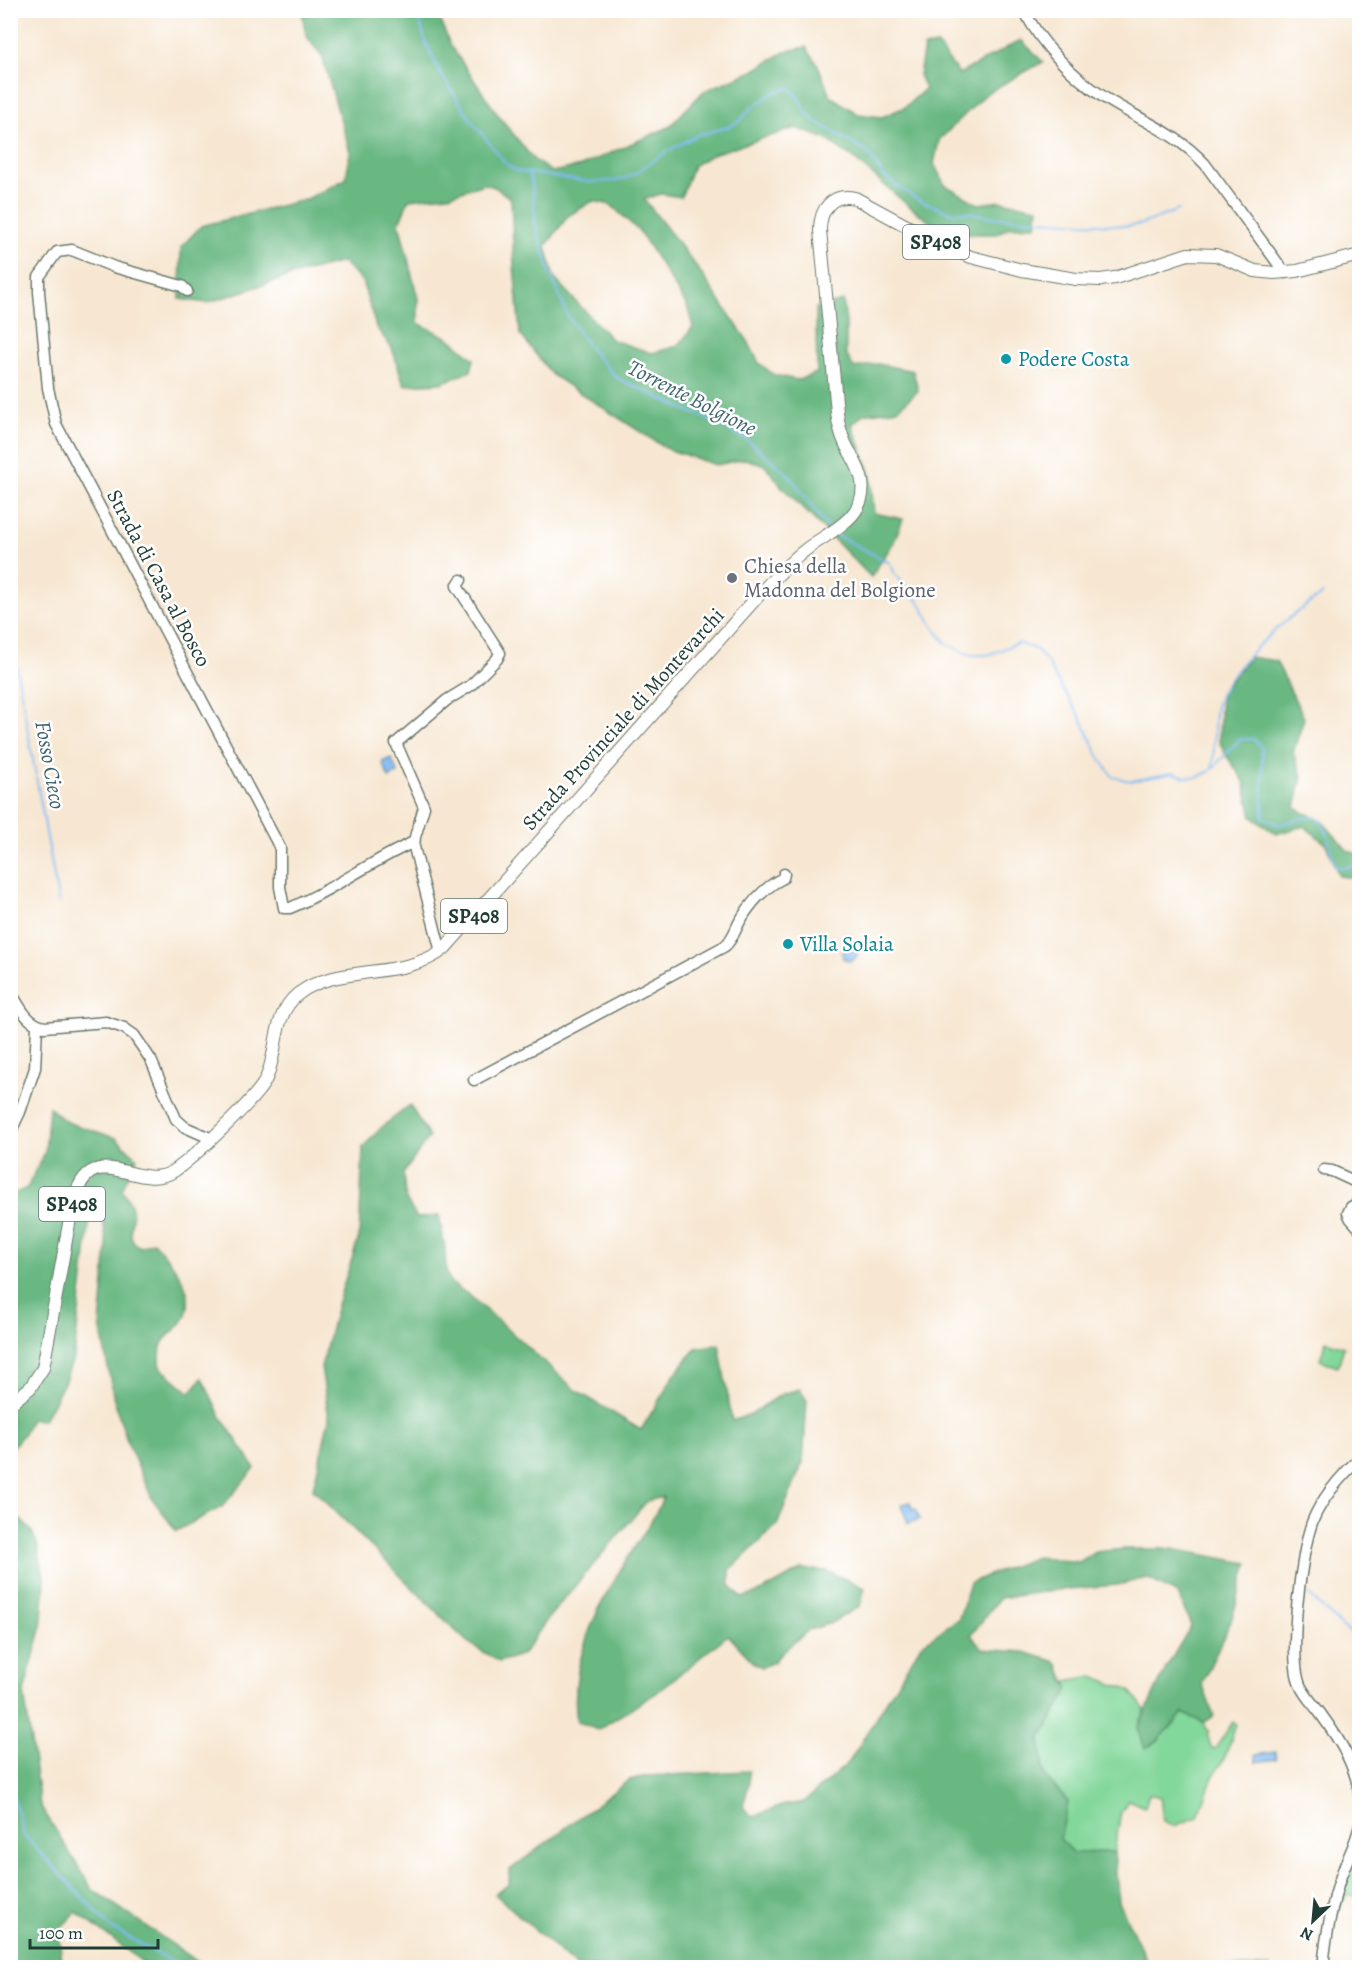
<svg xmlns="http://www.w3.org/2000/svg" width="1370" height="1978" font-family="Alegreya,serif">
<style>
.green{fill:#82d79a;stroke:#508a67;stroke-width:1.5}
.forest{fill:#69b882;stroke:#447a5b;stroke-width:1.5;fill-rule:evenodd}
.water{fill:#82bbf3;stroke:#507c94;stroke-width:1.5}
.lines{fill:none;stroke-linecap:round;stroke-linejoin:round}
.stream{stroke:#82bbf3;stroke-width:2}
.minor-casing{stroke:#6b786b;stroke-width:13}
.major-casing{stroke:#6b786b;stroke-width:14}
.minor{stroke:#fff;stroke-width:10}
.major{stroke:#fff;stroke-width:12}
.culture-dot{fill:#0f9aa8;stroke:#fff;stroke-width:2}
.worship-dot{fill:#6b7280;stroke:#fff;stroke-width:2}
.labels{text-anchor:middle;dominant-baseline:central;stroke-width:5;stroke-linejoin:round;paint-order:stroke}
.shield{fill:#fff;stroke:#627771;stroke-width:1.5}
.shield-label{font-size:20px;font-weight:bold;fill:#1f3d34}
.culture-label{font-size:21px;fill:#0d838f;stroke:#fff;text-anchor:start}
.worship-label{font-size:21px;fill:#5b616d;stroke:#fff;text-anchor:start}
.street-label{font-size:21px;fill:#1f3d34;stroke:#fff}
.water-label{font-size:22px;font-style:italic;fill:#3d636d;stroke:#fff}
</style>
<rect width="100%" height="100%" fill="#fff"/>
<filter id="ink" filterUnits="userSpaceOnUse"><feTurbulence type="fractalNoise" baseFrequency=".0167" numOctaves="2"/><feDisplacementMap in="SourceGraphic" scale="12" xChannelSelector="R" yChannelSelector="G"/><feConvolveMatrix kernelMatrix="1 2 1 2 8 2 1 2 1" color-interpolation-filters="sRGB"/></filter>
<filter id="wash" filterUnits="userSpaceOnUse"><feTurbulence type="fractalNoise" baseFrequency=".008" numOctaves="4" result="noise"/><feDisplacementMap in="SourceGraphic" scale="24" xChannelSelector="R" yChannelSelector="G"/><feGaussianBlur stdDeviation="1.35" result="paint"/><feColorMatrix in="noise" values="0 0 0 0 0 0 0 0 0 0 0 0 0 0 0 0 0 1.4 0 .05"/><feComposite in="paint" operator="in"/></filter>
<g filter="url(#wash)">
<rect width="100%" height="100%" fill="#f7e7d2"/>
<path class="green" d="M1326,1341L1344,1347L1338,1366L1320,1360Z
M1093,1676L1131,1691L1145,1710L1138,1728L1157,1742L1183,1713L1204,1723L1209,1733L1207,1734L1211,1747L1215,1749L1233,1722L1236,1725L1225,1757L1213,1777L1198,1817L1174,1826L1163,1821L1160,1797L1149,1794L1145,1807L1128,1800L1121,1812L1114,1852L1074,1853L1060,1839L1068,1802L1044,1775L1040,1739L1069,1689L1066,1681Z
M1352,1865L1359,1874V1898L1347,1895L1334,1918L1346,1877Z"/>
<path class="forest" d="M302,11H437L450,45L498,115L534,160L552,172L581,166L669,127L704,91L753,71L786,51L806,47L818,65L830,96L858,114L882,117L905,107L925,89L919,75L924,47L937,45L959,74L1021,40L1043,62L987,93L939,140L934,164L945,185L978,204L1000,201L1038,208L1036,226L1009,227L996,234H973L935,226L904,202L853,158L826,139L796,128L713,154L693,166L681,197L661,194L644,199L693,262L747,340L759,363L774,375L798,380L817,373L816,308L843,301L846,322V354L854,368L878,364L913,371L918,391L898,409L863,414L852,425L870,471L874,513L903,519L894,542L871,577L783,488L765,465L745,459L716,465L667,449L552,375L520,334L514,266L511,199L495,187L484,184L449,195L409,199L399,223L418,299V323L450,339L474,359L471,371L441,383L404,385L392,348L376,327L362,281L343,262L300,273L207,303L180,299L181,247L201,226L307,199L346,179L350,152L322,56L306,36ZM593,201L611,205L640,232L687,306L693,327L678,346L652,353L612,340L554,278L546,246L568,216Z
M1250,657L1276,661L1304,718L1293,753L1302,776L1295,808L1322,821L1348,851L1359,854V878L1339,876L1326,844L1304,826L1276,834L1252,817L1244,781L1226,755L1219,741L1221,692Z
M410,1105L429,1137L403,1174L406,1200L417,1218L439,1215L445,1248L446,1271L451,1283L469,1295L577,1391L641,1430L675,1374L696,1348L719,1344L732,1421L751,1414L782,1394L800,1389L807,1401L803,1462L777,1525L730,1570V1585L742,1598L763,1591L802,1569L827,1571L865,1588L860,1606L831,1623L809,1630L781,1653L774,1662L762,1667L755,1664L728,1635L655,1694L597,1730L577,1721C568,1661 599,1602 631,1553C642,1534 656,1518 663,1497L647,1501L549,1617L523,1654L499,1662L466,1641L313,1489L329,1419L321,1367L337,1305L359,1237L363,1147L382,1127Z
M49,1107L64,1120L72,1124L116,1138L137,1158L122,1189C125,1194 129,1200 131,1206C136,1221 123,1238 140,1247L153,1242C171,1262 199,1291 184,1319C179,1329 166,1335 162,1344C159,1349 161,1361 160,1367L190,1393L202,1378L221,1417L255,1468L222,1507L176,1531L152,1498L128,1444L114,1400L100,1325L107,1247L102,1213L91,1210L74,1356L64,1383L44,1420L31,1419L24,1433L11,1449L10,1229C15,1217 11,1207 11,1195L27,1188L45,1152Z
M11,1514L19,1518L32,1532L37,1543L45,1581L41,1629L24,1692L40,1805L92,1889L194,1959L203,1967H149L76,1912L58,1931L63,1967H11Z
M1124,1549H1173L1248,1563L1232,1618L1202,1684L1214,1716L1204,1723L1183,1713L1157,1742L1145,1748L1138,1728L1166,1668L1191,1626L1178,1594L1147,1578L1117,1585L1057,1590L1000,1598L971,1635L983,1649L1024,1652L1057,1662L1069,1689L1040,1739L1044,1775L1068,1802L1060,1839L1074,1853L1114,1852L1119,1902L1147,1961L1222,1967H1271H577L495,1894L509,1884L510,1870L629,1780L647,1776L749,1771V1783L743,1807L753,1817L781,1806L804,1802L849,1762L921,1645L959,1618L970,1583L988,1575L1037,1557L1079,1562L1095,1552Z"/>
<path class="water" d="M391,758L398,773L389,778L382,762Z
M856,948L858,954L855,959L849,961L843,958L842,952Z
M910,1502L913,1510L916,1509L920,1519L908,1523L901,1505Z
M1275,1752L1276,1759L1256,1762L1255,1755Z"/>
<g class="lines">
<path class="stream" d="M416,10L427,46L441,74L471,120L507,165L517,171L589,182L615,181L629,177L668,151L697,135L728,127L741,120L751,108L776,91L790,88L798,97L804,110L814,120L868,153L884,176L896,185L918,200L934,206L953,213L967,212L994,217L1128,226L1142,224L1178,210
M529,174L532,184L535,223L551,274L567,315L591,350L617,378L688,411L702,416L746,439L789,475L829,530
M836,535L890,563L895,574L919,602L936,631L947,644L971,655H988L1018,643L1037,650L1047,661L1055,677L1081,718L1099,757L1113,777L1131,781L1173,773L1186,777H1198L1210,771L1240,739H1254L1262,749L1263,817L1279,825L1303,818L1315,817C1333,829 1327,850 1335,867L1344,868L1360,863
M10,632L59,904
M1212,767C1216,748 1212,727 1216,707C1225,668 1290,615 1323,594
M1309,1595L1340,1625L1360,1640
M10,1786L24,1835L111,1928L185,1968"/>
</g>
</g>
<g filter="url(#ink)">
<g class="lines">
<g class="minor-casing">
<path id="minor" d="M1024,10C1041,45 1073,77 1105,98C1141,121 1174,131 1205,164L1285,273
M187,291L182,286L114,267L72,250L57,252L39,277V292L48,388L56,424L280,848V887L284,908H290C333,890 371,861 414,842
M441,952L414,847L415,837L424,807L396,743L447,700L470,686L497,659L500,653L457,586L461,580
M10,991C19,1005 26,1023 44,1027L106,1022L124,1028L134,1035L151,1060L176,1119L185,1127L210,1138
M474,1080L725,946C733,939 735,930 740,921C750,904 765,887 783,878L784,874
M10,1133L20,1112L35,1068L37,1026
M1324,1170L1332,1171L1360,1184
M1360,1202L1351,1207L1348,1213L1351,1219L1360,1229
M1360,1458C1341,1476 1323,1496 1313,1520C1301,1549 1287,1661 1301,1687C1306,1697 1314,1705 1320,1713C1339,1739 1358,1768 1360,1800
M1323,1968C1326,1936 1331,1906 1341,1876C1347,1858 1357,1842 1360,1824"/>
</g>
<g class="major-casing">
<path id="major" d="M10,1404L30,1388L43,1368L72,1207C89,1131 137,1195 174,1171C193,1158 255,1100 265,1081C279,1053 271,1016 298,994C337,963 403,981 444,949L767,586C779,574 790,562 804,551C827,532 868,519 862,481C860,467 851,456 845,443C841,434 838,423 837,412L820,230C820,209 832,193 855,198L938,243L971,257L1022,270L1076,279L1100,280L1115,278L1188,254L1216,255L1255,271L1274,273L1297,271L1360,255"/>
</g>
<use href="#minor" class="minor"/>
<use href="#major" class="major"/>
</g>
</g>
<g class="culture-dot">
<circle cx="1006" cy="359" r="6"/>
<circle cx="788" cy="944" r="6"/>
</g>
<circle class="worship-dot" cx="732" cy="578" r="6"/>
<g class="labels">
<g class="shield">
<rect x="903" y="225" width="66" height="34" rx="4.5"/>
<rect x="441" y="899" width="66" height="34" rx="4.5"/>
<rect x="39" y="1187" width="66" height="34" rx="4.5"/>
</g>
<g class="shield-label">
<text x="936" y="242">SP408</text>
<text x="474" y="916">SP408</text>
<text x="72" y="1204">SP408</text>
</g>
<g class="culture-label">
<text x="1018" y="359">Podere Costa</text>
<text x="800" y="944">Villa Solaia</text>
</g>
<g class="worship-label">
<text x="744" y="566">Chiesa della<tspan x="744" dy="24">Madonna del Bolgione</tspan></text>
</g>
<g class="street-label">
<text transform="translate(159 578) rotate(62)">Strada di Casa al Bosco</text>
<text transform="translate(623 719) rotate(-48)">Strada Provinciale di Montevarchi</text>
</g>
<g class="water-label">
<text transform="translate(692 398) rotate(27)">Torrente Bolgione</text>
<text transform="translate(50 765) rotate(80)">Fosso Cieco</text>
</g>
</g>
<rect width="1370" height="1978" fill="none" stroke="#fff" stroke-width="36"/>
<g transform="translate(1313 1921) rotate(206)" stroke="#ffffff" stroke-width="4.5" paint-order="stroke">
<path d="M0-4.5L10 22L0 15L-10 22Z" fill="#1f3d34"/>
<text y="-9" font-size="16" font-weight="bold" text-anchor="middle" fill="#1f3d34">N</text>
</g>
<path d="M30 1939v9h128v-9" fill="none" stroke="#1f3d34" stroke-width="3"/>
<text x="39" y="1939" font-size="18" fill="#1f3d34" stroke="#ffffff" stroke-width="4.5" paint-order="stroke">100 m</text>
</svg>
